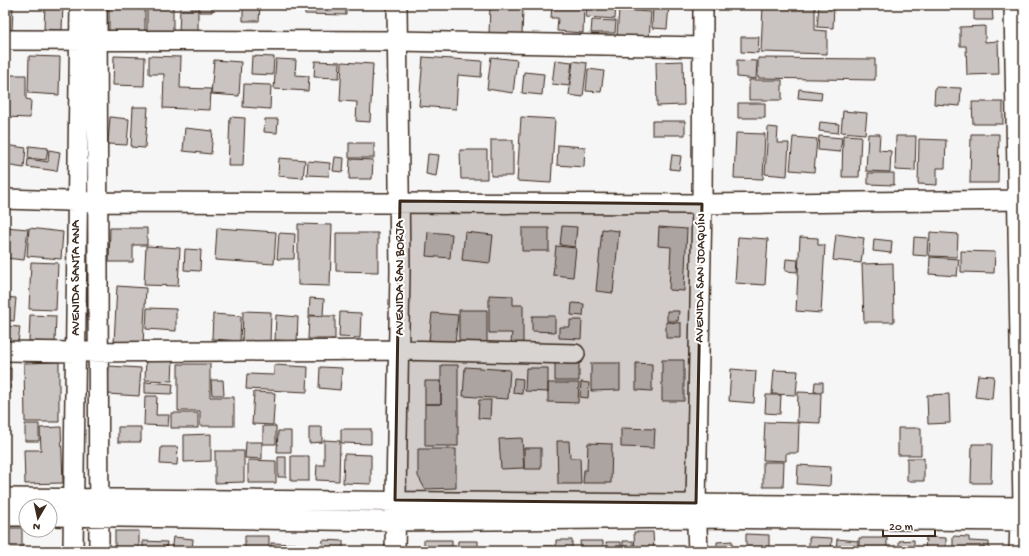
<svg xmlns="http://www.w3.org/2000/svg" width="1029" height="556" font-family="'Gochi Hand',sans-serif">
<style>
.building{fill:#c9c3c1;stroke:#3b2a1e}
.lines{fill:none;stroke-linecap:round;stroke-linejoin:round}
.minor-casing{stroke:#3b2a1e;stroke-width:22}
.minor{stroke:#fff;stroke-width:19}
.marked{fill:#3b2a1e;fill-opacity:0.2;stroke:#3b2a1e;stroke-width:3;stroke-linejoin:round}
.labels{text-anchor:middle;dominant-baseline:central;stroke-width:4;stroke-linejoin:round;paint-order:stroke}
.street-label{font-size:13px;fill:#3b2a1e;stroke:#fff}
</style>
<rect width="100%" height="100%" fill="#f7f6f6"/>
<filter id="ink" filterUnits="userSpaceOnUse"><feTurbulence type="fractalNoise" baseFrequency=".025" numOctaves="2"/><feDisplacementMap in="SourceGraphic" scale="8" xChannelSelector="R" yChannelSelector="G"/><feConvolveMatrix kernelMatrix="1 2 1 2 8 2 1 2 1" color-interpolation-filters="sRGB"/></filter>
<g filter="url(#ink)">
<path class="building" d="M5,5H13L12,33H5Z
M45,5H63L62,30L44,29Z
M109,5H145V36L109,35Z
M147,5H173V32H147Z
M199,5H212V12H199Z
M243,5H260L259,21H243Z
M305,5H346V15L305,14Z
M490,5H514L513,8H523L522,36L489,34Z
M552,5H584L583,33L557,31L558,18H551Z
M587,5H616L615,19L586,17Z
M619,5H634V9L619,8Z
M653,5H669L667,29L652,28Z
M763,5H815V30L827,31V54L761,52Z
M819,5H834L833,28L817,27Z
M919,5H944L945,8L919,9Z
M974,5H992L993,20H974Z
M180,9H198V33H179Z
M619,10L651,12L649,38L617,35Z
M592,20L616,21L615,33H591Z
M985,26V42L998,41L999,74L967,75L966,46H960V27Z
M741,37H759L758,53L741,52Z
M29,56L60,57L59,95L28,93Z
M114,56L145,57L144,86L113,85Z
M149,56L181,57L180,88L211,89L210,110L163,108L164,74H149Z
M252,56L274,57L273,75L251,74Z
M423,57L482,61L481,77L458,75L456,109L419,106Z
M491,57L517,60L513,93L487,89Z
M758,58L875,59V80L758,78Z
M276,59L296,60L295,75L309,76L308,91L274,89Z
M214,60L241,62L239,96L211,94Z
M555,60L572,62L569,86L552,84Z
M737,60L757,61L756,79L737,77Z
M315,61L340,62L339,78L314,77Z
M573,61L587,63L583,97L569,95Z
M683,61L684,105L657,106L656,62Z
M342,62L373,64L370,122L356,121L357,102L340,101Z
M588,69L604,71L601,92L586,91Z
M524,72L544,74L542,95L522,93Z
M5,75H26V99L31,100L30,118L5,117Z
M749,80H782V100H749Z
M244,84L271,85L270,109L243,107Z
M935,87L961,88L960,106L934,104Z
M799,89L822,92L821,100L798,98Z
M972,102H1003V124H973Z
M738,103H765V118H738Z
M133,107H148L145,148L131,147Z
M843,111L867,113L865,134L841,132Z
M110,117L129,119L127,145L108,144Z
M230,117L245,118L243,166H228Z
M521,117L555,119L551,183L517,181Z
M265,119H278L277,133L264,132Z
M652,121H685V135H652Z
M820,122L839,124L838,133L819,131Z
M768,127L778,128L777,143H789L787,176L765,174Z
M185,128L213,131L211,154L183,151Z
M736,133L765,134L763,179L734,178Z
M868,134H880L879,150L891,151L890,172L866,171Z
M971,134H999L998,183H970Z
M843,135L861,136L859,177H842Z
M819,136L842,138L840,152L818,150Z
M896,136H916L915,171L895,170Z
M793,137L817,139L814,172L790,170Z
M919,139L946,140L945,168H937V185L918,184Z
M491,140H513V176H491Z
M349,143H374V158H349Z
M5,145L26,148L24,168L5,165Z
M558,145L585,147L584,167L557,165Z
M29,146L48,148L46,160L28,158Z
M49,150L60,152L57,171L27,167L28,159L48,162Z
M460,150H487V179H461Z
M428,154L439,155L436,176L426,174Z
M672,155L681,156L679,170L670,169Z
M335,157L344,158L343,172L333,171Z
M279,158L305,160L303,178L278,176Z
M350,159L373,160L372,179H349Z
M308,161L330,163L329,176L307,175Z
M868,173H894V185L868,184Z
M298,224L332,225L330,286L298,285Z
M562,226L577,227L575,247L560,245Z
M5,227L28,229L24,260L5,258Z
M659,227L687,229L684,291L669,290L671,247L658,246Z
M29,228L63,232L61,259L27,256Z
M110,228H147V245H133V262H109Z
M217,228L276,232L274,264L215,260Z
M522,228H549V251H522Z
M602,229L619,231L613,293L596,291Z
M428,232L452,234L450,258L426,256Z
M465,232L493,235L490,263L462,260Z
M930,232L958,234L957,257L929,256Z
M279,233L295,234L294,259H277Z
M336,233H378V272L336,271Z
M836,234L864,238L861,263L833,260Z
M738,237L768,239L765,285L735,283Z
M800,237L818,238V245H825L821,313L796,311Z
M914,237L928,238L927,256L913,255Z
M874,239L892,241L891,253L873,251Z
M146,246L180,248L178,286L144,285Z
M556,246L576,248L573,277L553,275Z
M185,249L201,250L200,271L184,270Z
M961,251L995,252L994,273L961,272Z
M930,257L959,259L957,276L929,274Z
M786,259L798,260L797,272L785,271Z
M31,262L58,263L56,310L29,309Z
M893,263L894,322H864L862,264Z
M117,286L146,288L143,344L114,343Z
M489,295L513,296V305H523V343H511L512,333H489Z
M5,297L16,298L14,321L5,320Z
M310,298L324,299L323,316L309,315Z
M572,303L584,304L583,316L571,315Z
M147,308L176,309V331L146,329Z
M459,310H487V346L459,345Z
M243,311L271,312L270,343L242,342Z
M667,311H679L678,321H667Z
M340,312L361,313L360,338L339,337Z
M432,313L458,315L455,343L429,340Z
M213,314L241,316L240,341L212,339Z
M30,315L56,316L55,342L29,341Z
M276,315L298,317L297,341L275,340Z
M309,316H335V339H308Z
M532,316H555V332L532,331Z
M570,320H582L581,339L559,338V327H570Z
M666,322L681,323V338H666Z
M5,326L20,327L18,342L5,341Z
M146,359L173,360L172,381L145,380Z
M662,360H684V401H662Z
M59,362V422H25L24,363Z
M555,363H579V381H555Z
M591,363H620V390L591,391Z
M636,363L652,364V391L636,390Z
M178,364H210V397H234V426H200V411H178Z
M274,365L308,367L307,392L246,389L247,374L274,375Z
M441,365H458V446H425V404H441Z
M109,366L141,368L139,396L107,394Z
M320,367L342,368L340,390L319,388Z
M465,367L510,370L508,399L463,396Z
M5,368H11V393H5Z
M526,368H548V392L525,391Z
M731,369L756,371L754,403L729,401Z
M774,370L798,371L796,395L772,394Z
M978,375L994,376L992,399L975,397Z
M514,378L523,379L522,394L513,393Z
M211,380H223L224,395H212Z
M425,381H441V404H425Z
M145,382L173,384L172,394L145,393Z
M581,382L589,383L588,398L580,397Z
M815,382H823V392H814Z
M548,383H579L578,403L548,402Z
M254,392L275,393L273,425L252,424Z
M798,392L821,393L820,423L797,422Z
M949,394L950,423L928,424L927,395Z
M766,395H781L780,414L765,413Z
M145,396H157L156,415H169L168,426L144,425Z
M479,400H491L490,419L478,418Z
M171,413H198V428H171Z
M765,422L799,423L798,453H786V461L763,460Z
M25,424H39V441H25Z
M263,426H276V444H263Z
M61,427L63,483L25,484L24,450H41L40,428Z
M118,427H141V442H118Z
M309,427H322V442L309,443Z
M621,428L655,429L654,448L621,447Z
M898,428H921V455H898Z
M341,429H371V444L341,443Z
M278,431H291V452H277Z
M211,434V461L184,462V435Z
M522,438L524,468L501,469L499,439Z
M324,440L340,441L339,481L316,480L317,465H324Z
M557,441H569L570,458H580L581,484H558Z
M246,442H262V459L245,458Z
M588,443L612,444L611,483H583L584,470H587Z
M972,444H992L991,483H971Z
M161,447H178L177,465L160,464Z
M524,448H541V469H524Z
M418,449H456V488L425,489L418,476Z
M215,451H244V482L215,483Z
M344,454L371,455V484L343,483Z
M291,456H309V481H291Z
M278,457H286V477H278Z
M907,458H924V481H907Z
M248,460L276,461V483H248Z
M763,462H784L783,487H763Z
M798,465L831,467L830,486L797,484Z
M5,528H22V551H5Z
M115,531H139V551H115Z
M634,532H653L654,551H635Z
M746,534L769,535V551H746Z
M245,536H269V551H245Z
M953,536L969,537V541L989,542V551H953Z
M173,537L193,539L192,551H171Z
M809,537L832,538L831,551H809Z
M926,537L946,538V551H925Z
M859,538H887V551H859Z
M837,539L858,541L857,551H836Z
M323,540L343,541V551H322Z
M424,540H452V551H424Z
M556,540H572V551H556Z
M914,540V551H899V541Z
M143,541L167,542L166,551H143Z
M458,541H478V551H457Z
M580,541H603V551H581Z
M623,541H633V551H623Z
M732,541V551H717V542Z
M606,542H621V551H607Z
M271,543L296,544V551H271Z
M542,546H554V551H542Z"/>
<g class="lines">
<g class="minor-casing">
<path id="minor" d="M97,5L99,551
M1014,5L1023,507L1020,521L1019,551
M5,40L397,41L703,47
M5,199L98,202L702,204L1024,200
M5,351L76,352L399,350L575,354
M5,498L1024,507
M5,516H26
M50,516L394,521L697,518L1024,521
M73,551L80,5
M395,551L400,271L397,5
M698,551L696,503L702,204L703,5"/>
</g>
<use href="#minor" class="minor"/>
</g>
</g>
<path class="marked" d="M400,201L702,204L696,503L395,500Z"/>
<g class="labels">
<g class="street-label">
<text transform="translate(76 278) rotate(-90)">AVENIDA SANTA ANA</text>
<text transform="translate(400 278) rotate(-90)">AVENIDA SAN BORJA</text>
<text transform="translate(701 278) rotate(-89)">AVENIDA SAN JOAQUÍN</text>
</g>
</g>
<rect width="1029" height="556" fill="none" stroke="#fff" stroke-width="20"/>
<rect x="10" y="10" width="1009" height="536" fill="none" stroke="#3b2a1e" stroke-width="1.5" filter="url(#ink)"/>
<g transform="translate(38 518) rotate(189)"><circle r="19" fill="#ffffff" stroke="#b1aaa5"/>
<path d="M0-3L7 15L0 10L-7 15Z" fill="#3b2a1e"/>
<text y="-6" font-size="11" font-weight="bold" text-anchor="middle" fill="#3b2a1e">N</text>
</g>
<path d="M883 530v6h52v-6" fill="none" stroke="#3b2a1e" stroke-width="2"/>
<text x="889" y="530" font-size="12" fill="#3b2a1e" stroke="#ffffff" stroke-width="3" paint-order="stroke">20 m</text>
</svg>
